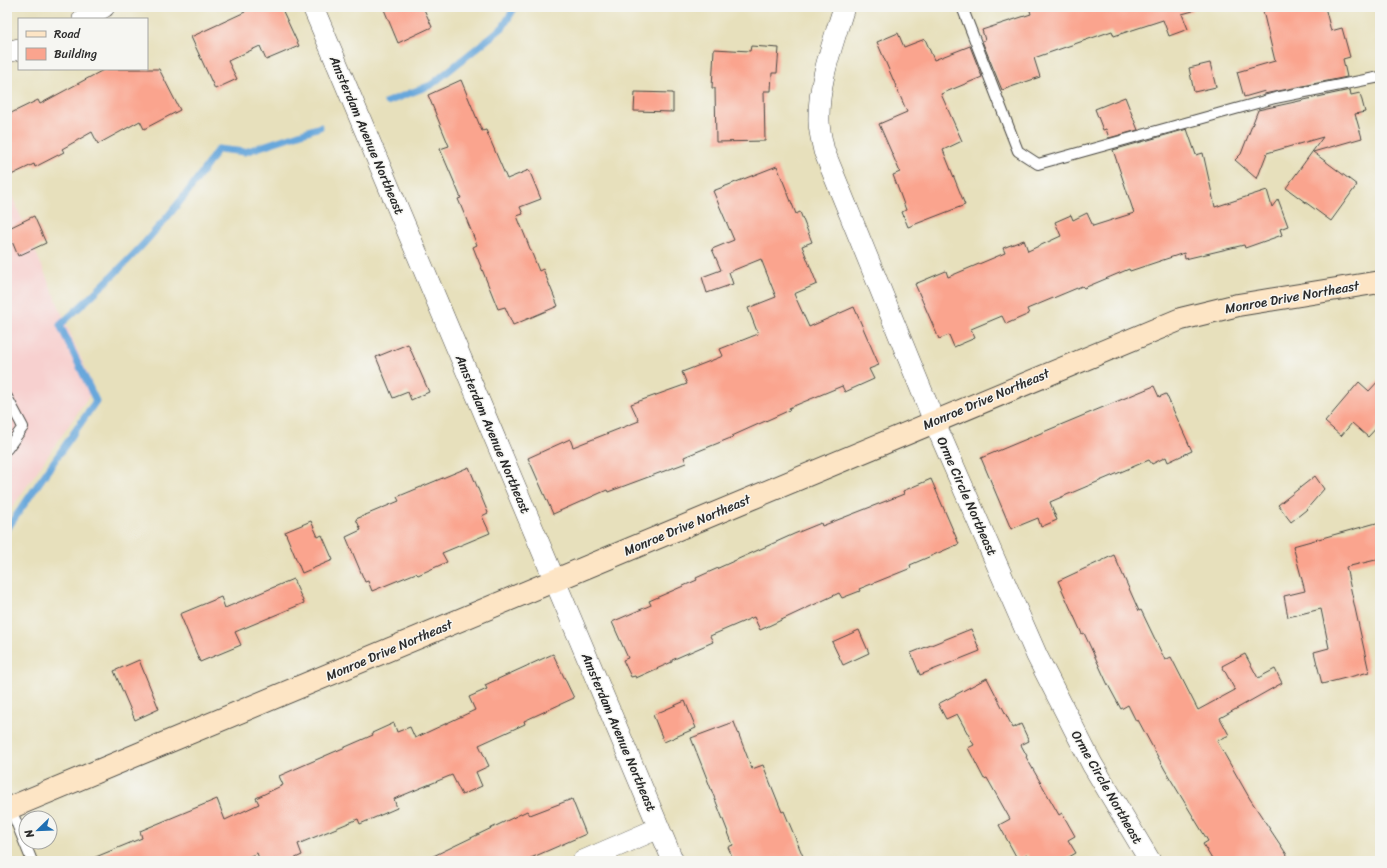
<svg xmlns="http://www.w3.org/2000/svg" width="1387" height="868" font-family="Sriracha,sans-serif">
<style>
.built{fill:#f7d0cf}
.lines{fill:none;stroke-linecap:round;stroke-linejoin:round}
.stream{stroke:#68a7db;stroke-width:7}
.building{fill:#faa48e}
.lane-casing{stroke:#474641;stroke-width:12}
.street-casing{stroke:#474641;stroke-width:22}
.secondary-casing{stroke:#474641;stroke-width:24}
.lane{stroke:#fff;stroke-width:10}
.street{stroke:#fff;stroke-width:21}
.secondary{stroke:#fde5c5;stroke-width:22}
.labels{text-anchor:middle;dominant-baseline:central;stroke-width:3;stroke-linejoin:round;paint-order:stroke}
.street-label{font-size:13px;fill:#2b2b2b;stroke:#f6f6f2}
</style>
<rect width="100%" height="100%" fill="#f6f6f2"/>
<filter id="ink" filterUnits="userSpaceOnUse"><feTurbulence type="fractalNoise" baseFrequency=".025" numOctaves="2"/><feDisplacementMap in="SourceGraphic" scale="8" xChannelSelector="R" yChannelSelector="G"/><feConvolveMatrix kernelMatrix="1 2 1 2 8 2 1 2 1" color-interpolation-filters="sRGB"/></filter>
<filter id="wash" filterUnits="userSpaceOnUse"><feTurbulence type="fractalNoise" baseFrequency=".012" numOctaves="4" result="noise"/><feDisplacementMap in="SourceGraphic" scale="16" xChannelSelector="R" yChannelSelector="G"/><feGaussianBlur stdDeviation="0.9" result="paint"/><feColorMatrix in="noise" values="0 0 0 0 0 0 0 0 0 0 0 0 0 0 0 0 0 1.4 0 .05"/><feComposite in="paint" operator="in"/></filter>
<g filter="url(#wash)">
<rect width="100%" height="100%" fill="#e7e0bc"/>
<path class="built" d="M7,184L94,389L7,515Z"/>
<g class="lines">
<path class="stream" d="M387,102L431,85L503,27L515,7
M7,529L96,401L60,325C120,271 174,217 218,149L245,152L320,127"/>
</g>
<g id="blocks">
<path class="building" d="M243,7H281L299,46L266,60L260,46L228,61L237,79L215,89L191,37L245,12Z
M383,7H423L432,27L398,43Z
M1029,7H1193V11L1182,14L1188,29L1169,36L1163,20L1114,36L1112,31L1034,58L1040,77L1002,90L982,41L985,40L982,30L1031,14Z
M1262,7H1325L1331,31L1342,28L1350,57L1343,59L1347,77L1264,94L1265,91L1244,97L1237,72L1275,61Z
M898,33L904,47L925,39L934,60L970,46L982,77L941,94L962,141L943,150L965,205L908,227L902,212L906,210L893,175L900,172L879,124L907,112L877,42Z
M751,46L779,48L777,73H772L771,91H764L765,141L716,142L715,88H712L714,49L750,51Z
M1210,63L1216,87L1194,92L1189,68Z
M105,69H159L180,110L144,129L140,121L98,144L92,132L62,149L64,152L35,167L34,164L7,177V115L38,100L40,104Z
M461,80L482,131L486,130L507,179L529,170L541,199L520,207L523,214L517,216L539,271L543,269L558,306L513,325L505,307L498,309L473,247L477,245L458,199L461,198L440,149L449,146L428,95Z
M1350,90L1351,95L1360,93L1365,112L1355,114L1362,138L1313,152L1357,185L1331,221L1286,188L1323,137L1267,153L1257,179L1235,160L1241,154L1258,110Z
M635,92L673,93V112L634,111Z
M1125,97L1138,130L1109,138L1106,129L1103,130L1095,109Z
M1187,129L1196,155L1203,153L1215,207L1267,190L1272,207L1278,199L1288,226L1280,229L1282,235L1245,248L1244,245L1185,259L1184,253L1130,271L1129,269L1084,288L1082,286L1027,309L1029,314L1006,324L1002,316L971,329L975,338L954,347L949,335L939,339L915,284L946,271L948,277L1005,253L1003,248L1024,240L1028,251L1061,236L1055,222L1071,215L1073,220L1087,213L1093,226L1134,213L1113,150Z
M777,166L796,214L800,212L812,242L802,246L817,284L794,294L809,327L854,307L879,365L869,369L874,379L845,392L842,386L789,408L790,410L732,436L733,437L684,457L686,463L608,492L607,490L553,514L528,458L570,439L573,447L639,421L631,404L687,384L682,372L723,356L720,349L758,334L748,308L776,297L761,259L729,272L733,284L707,293L702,277L721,270L712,249L734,240L713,191Z
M34,216L46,243L18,256L7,229Z
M408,344L429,392L411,400L408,392L393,398L376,357Z
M1380,379V424L1368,437L1352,423L1341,436L1325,422L1359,382L1369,391Z
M1154,386L1159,397L1166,394L1192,451L1168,462L1166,457L1152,464L1149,460L1050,502L1057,520L1041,527L1038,518L1011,529L981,458Z
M469,467L488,513L482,516L490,533L442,553L447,562L418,575L416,573L372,591L368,581L365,582L346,537L361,530L356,519L399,501L397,497Z
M1315,476L1324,489L1306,510L1291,522L1278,505Z
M931,479L959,544L910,565L911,568L859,589L860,591L842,598L839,593L760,630L754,617L710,636L713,642L672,660V662L636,678L635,676L631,677L623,660L628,658L612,622L651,605L649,601L697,580L696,578L794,534L821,523L822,526L904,494L903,491Z
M311,521L318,537L322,535L333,560L302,573L285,532Z
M1380,522V559L1346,567L1369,672L1322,684L1314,652L1329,648L1321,609L1288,617L1284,596L1305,591L1293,546Z
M1114,555L1139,611L1141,610L1165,660L1171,657L1198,710L1235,690L1222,666L1245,654L1258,678L1275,669L1282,683L1220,718L1229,735L1217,741L1250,799L1291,861H1213L1203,844L1208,841L1165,770L1138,720L1136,721L1128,705L1121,709L1107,683L1084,633L1082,634L1058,581Z
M293,579L304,603L235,632L241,645L200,662L180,614L221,597L225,608Z
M971,629L980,651L920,675L911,653Z
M859,630L869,653L843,665L832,642Z
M553,654L574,698L524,721L525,724L479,745L489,766L476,772L482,786L462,795L452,775L394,799L397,808L360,824L358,819L298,844L302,855L289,861H260L257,853L239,861H86L142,838L140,831L217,799L225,820L259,804L256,798L283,785L279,776L373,735L372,733L394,723L397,732L410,727L415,738L475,710L469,697L487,689L485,685Z
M139,660L159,709L135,720L114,671Z
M987,678L1013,728L1021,724L1029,741L1021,745L1027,756L1026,757L1059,815L1062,813L1075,836L1068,840L1076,853L1062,861H1031L1027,854L1018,860L999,825L1010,819L987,778L984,779L968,748L974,745L957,714L946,719L938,704Z
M685,701L696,728L664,742L653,715Z
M734,722L752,769L763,765L782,812L784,811L805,861H734L728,847L733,845L691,738Z
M572,799L586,834L524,861H423L527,811L530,815Z"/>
</g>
</g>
<g filter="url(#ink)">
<use href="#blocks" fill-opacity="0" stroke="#474641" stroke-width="1"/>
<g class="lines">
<g class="lane-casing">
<path id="lane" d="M962,7L1018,151L1038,164L1275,98L1380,77
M7,397L23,427L7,449
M10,807L32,861"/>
</g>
<g class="street-casing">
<path id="street" d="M313,7L673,861
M844,7C833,44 818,81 819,121C819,131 822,141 824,151L934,421L1037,656L1092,764L1150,861
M83,19L104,7
M7,52L19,49
M583,861L659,828"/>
</g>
<g class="secondary-casing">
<path id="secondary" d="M7,809L1181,319L1238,305L1380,282"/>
</g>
<use href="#lane" class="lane"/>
<use href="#street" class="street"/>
<use href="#secondary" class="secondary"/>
</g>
</g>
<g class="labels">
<g class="street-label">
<text transform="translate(367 135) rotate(67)">Amsterdam Avenue Northeast</text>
<text transform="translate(1292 297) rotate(-10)">Monroe Drive Northeast</text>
<text transform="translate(986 399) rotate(-23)">Monroe Drive Northeast</text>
<text transform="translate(493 434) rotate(67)">Amsterdam Avenue Northeast</text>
<text transform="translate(967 496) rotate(66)">Orme Circle Northeast</text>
<text transform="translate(687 525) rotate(-23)">Monroe Drive Northeast</text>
<text transform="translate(389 650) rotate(-23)">Monroe Drive Northeast</text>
<text transform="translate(619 732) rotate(67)">Amsterdam Avenue Northeast</text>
<text transform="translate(1107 787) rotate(60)">Orme Circle Northeast</text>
</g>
</g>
<rect width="1387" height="868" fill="none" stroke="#f6f6f2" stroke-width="24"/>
<rect x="18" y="18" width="130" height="52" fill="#f6f6f2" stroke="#a5a5a2"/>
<rect x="26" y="31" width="20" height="6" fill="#fde5c5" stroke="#a5a5a2"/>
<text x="54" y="38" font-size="12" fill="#2b2b2b">Road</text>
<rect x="26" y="48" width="20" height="12" fill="#faa48e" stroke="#a5a5a2"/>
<text x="54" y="58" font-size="12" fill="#2b2b2b">Building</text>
<g transform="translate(38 830) rotate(247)"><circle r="19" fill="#f6f6f2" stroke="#a5a5a2"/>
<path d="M0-3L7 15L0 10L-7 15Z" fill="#1f6fb2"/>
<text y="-6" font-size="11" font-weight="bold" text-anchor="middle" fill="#2b2b2b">N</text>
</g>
</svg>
